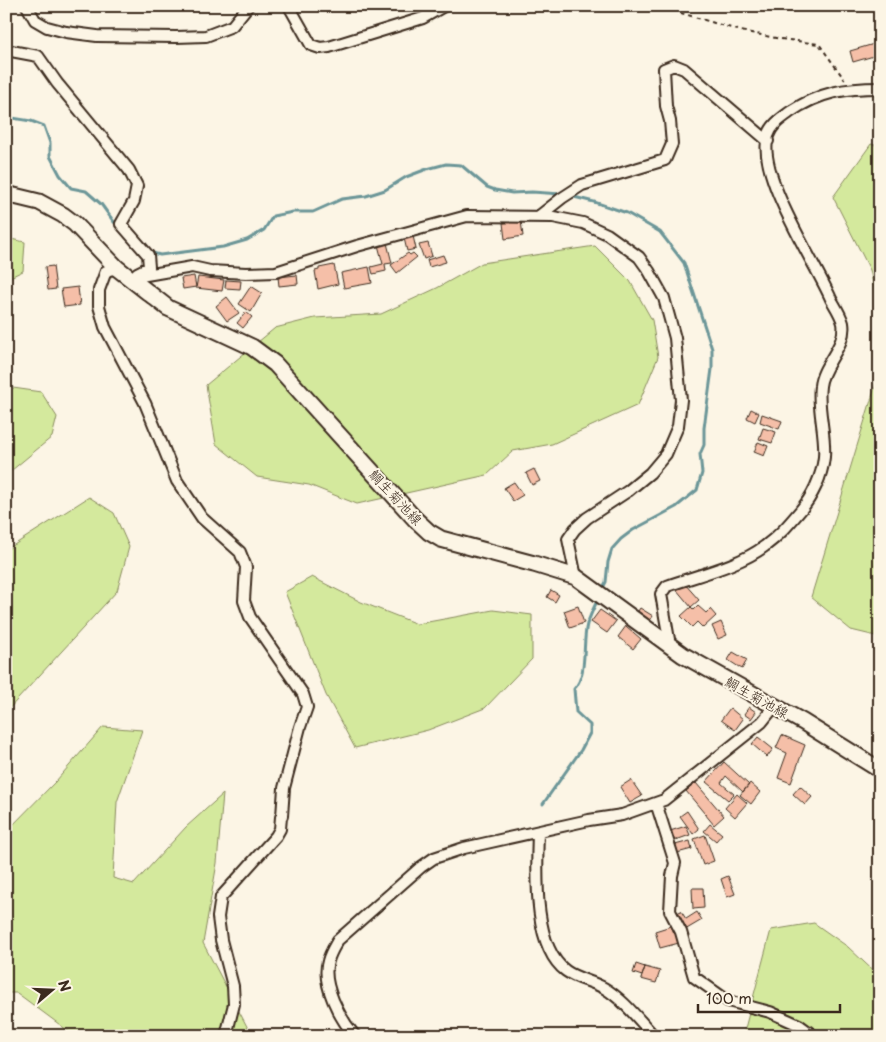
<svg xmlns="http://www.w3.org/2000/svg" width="886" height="1042" font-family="'Playpen Sans','Klee One',sans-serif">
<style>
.green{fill:#d4e99d;stroke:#888a5e}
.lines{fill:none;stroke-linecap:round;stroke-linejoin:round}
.stream{stroke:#6c9698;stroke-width:3}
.building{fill:#f5bfa8;stroke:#3b2a1e}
.street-casing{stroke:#3b2a1e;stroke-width:14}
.secondary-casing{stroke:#3b2a1e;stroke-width:19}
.path{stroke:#3b2a1e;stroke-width:2;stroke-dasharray:4 4;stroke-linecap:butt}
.street{stroke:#fcf5e5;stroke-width:10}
.secondary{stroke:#fcf5e5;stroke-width:15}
.labels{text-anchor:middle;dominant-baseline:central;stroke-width:4;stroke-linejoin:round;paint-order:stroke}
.street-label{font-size:14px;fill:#3b2a1e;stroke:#fcf5e5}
</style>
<rect width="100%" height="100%" fill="#fcf5e5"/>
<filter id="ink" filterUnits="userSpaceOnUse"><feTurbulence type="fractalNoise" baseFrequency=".02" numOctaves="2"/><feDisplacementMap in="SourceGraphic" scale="10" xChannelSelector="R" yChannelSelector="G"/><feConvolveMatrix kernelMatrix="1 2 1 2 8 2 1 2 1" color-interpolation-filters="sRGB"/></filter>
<g filter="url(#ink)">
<path class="green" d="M871,144L880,146V314L870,270L833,197Z
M6,238L25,242L23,271L6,279Z
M595,246L630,281L652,320L658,357L638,405L552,444L513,451L487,475L357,504L309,485L257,477L216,444L206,385L275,328L315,318L381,314L437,288L482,263Z
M880,355V637L851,630L811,597L875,387Z
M6,387L41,392L57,417L52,437L6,475Z
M89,497L114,513L129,547L117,591L6,712V550Z
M312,577L361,602L417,624L493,610L532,615V659L485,708L428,730L355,748L326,695L285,592Z
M103,727L142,730L117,802L113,878L134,884L186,827L223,794L217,863L203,943L252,1036H75L17,993H6V832L56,781Z
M814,923L848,947L880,977V1036H743L771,930Z"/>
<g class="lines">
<path class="stream" d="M6,117L31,121L44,126L50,143V156L60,175L71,188L86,191L101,204L114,222L120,227
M570,196L594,202L627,213L660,232L684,263L712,349V369L704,428V445L700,454L702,473L697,490L676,507L633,530L621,539L612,549L608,562L606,582L601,591
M149,252L160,255L223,247L247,240L264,230L273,216L293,212H313L342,199L366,196L385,190L406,177L427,169L446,164L461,165L487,187L495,190L512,193L532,192L561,194
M543,804L581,750L590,733V725L576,712L574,689C588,675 582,643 587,624C590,616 594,607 598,599"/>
</g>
<path class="building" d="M874,44L877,55L853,62L850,51Z
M521,221L523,236L505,239L503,223Z
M413,236L416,249L407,251L404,238Z
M387,243L392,263L385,264L386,271L373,274L371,267L383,264L378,245Z
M428,243L432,256L424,259L419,245Z
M408,253L410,255L413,253L417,257L397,273L391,265Z
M443,255L446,262L429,267L427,260Z
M334,265L338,284L318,289L315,271L319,270V268Z
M53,266L56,289L48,290L45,267Z
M369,267L372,283L344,288L341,273Z
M297,275L298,284L279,286L278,277Z
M194,276L196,287L183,289L181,278Z
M198,277L224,280L222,291L196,288Z
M226,280L241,281L240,289L225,288Z
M251,286L262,293L251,312L239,304Z
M78,287L80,305L64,307L61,289Z
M227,297L239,313L227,321L216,306Z
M246,312L252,317L243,328L237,323Z
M751,409L759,413L755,422L747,418Z
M762,414L782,421L779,429L760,422Z
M763,428L776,432L772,443L759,439Z
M758,442L768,446L764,456L754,452Z
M534,469L540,481L532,485L526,473Z
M514,482L523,495L513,501L504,488Z
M684,583L699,600L691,607L676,589Z
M551,590L559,595L555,602L547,597Z
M578,606L584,623L570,628L564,611Z
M698,606L706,613L710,609L716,616L703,628L697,622L692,627L681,616L691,607L694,610Z
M640,608L653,616L649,622L636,614Z
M600,610L616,621L607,633L591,622Z
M721,622L727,635L718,639L712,626Z
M626,626L641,639L633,649L618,637Z
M733,652L747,660L742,669L728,660Z
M749,707L756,712L751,719L744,714Z
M730,708L743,719L735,730L721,720Z
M782,735L805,745L791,783L778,778L787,753L776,748Z
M758,737L773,749L767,757L752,744Z
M724,762L749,785L743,792L726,776L721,783L734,794L728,800L706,782Z
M631,780L642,796L630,803L620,787Z
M696,783L724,816L714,825L686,791Z
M750,783L760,792L751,804L740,795Z
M800,786L812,797L805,805L793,794Z
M737,794L747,803L735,817L725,808Z
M687,811L699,829L693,834L680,816Z
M710,824L722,834L716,841L704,831Z
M686,826L690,835L673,841L670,831Z
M705,835L714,861L703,865L694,839Z
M690,841L692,849L677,853L675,845Z
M728,876L735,894L727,897L721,879Z
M692,888H703L704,908L693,909Z
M681,911L686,919L697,912L702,920L685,930L675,914Z
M674,925L679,943L660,948L655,931Z
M636,964L645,967L642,976L633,973Z
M645,967L660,971L656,983L641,979Z"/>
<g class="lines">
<g class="street-casing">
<path id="street" d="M27,6L35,20L47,27L66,32L97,36L176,37L206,36L232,26L248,6
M289,6L311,45L320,48L329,47L423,18L444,6
M6,50L38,56L57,83L129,170L137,186L134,201L121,224L148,255L149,267L137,273
M538,217L562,198L582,185L665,160L672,144L670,121L666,106L664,69L674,65L684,69L768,141
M117,268L106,271L99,290V306L105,327L145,403L177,481L202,518L240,552L246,567L244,601L250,617L303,694L307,707L300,727L284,788L282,816L281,817L280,829L276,836L221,897L218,917L221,940L233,986L234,1004L226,1036
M129,278L192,267L210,271L246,273L276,272L357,246L467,216L553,217L583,223L607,234L639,257L649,271L664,298L675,338L681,400L678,426L666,454L650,473L628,491L587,518L575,529L568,539L576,577
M670,645L661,594L667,586C698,575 739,566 765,546C779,536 789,524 800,511C812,497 822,477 824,457C826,433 817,409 820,386C822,364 847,346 843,323C841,315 835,306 831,299C815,262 756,174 768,136C772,124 781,119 790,112C820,92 845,88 880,88
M656,803L675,863L672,876L670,911L681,932L694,977L728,1001L770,1012L799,1025L814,1036
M538,832C537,870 532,946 566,971C577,979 592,981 604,988C623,999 639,1020 654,1036
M355,1036C340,1019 321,984 328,961C330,953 334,947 338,940L421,867L434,858L464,848L589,820L622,815L664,800L762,722L774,707"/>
</g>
<g class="secondary-casing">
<path id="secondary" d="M6,194L39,202L63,215L75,224L117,268L168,308L252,347L275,364L415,519L429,532L441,539L534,564L576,577L683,655L803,722L880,770"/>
</g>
<path class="path" d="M517,6H521
M666,6L681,13L741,31L781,39L819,44L845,80"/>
<use href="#street" class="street"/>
<use href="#secondary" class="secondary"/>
</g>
</g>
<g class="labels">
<g class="street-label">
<text transform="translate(396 497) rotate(47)">鯛生菊池線</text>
<text transform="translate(757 697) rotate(29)">鯛生菊池線</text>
</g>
</g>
<rect width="886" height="1042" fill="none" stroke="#fcf5e5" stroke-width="25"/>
<rect x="12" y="12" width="861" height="1017" fill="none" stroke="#3b2a1e" stroke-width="2" filter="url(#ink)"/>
<g transform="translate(52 990) rotate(71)" stroke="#fcf5e5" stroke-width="4" paint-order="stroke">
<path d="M0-4L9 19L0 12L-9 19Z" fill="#3b2a1e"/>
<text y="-8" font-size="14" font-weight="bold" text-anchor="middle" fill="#3b2a1e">N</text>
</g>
<path d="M698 1004v8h142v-8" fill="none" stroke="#3b2a1e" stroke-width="2.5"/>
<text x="706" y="1004" font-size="15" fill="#3b2a1e" stroke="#fcf5e5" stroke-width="4" paint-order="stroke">100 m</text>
</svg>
